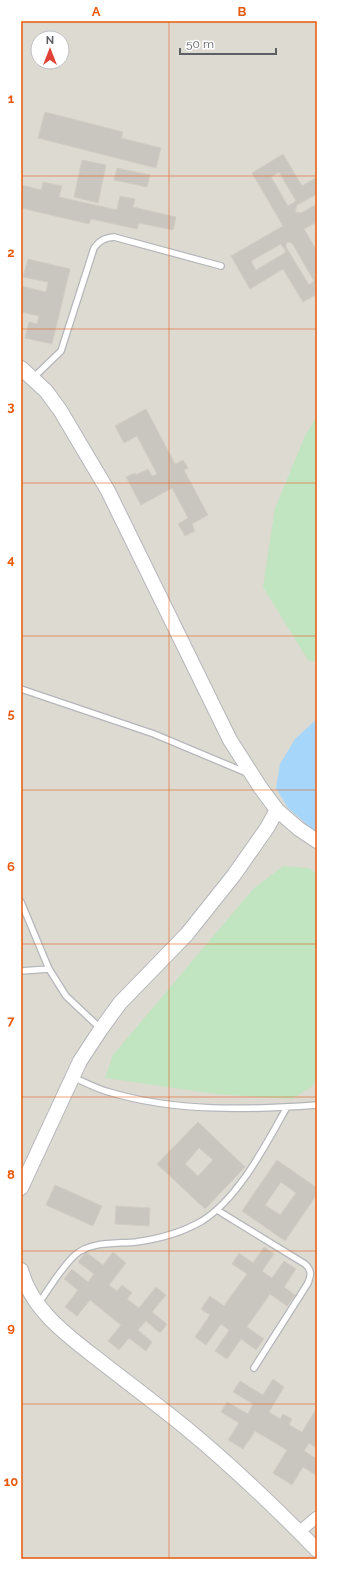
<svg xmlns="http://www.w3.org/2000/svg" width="338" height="1580" font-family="Raleway,sans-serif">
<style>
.education{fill:#dddad2;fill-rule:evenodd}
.green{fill:#c1e4c1}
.water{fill:#a6d7fb}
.building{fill:#c9c6c0;stroke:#d2cdc2;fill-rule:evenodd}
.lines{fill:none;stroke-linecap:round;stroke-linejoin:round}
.service-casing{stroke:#b4b6ba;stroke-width:8}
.minor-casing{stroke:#b4b6ba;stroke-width:13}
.tertiary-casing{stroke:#b4b6ba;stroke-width:16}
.service{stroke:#fff;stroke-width:5.5}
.minor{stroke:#fff;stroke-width:11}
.tertiary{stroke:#fff;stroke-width:14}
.grid{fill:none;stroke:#e8590c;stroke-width:1;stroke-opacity:0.55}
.neatline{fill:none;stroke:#e8590c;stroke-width:1.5}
.grid-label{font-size:13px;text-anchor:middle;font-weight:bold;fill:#e8590c}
</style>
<rect width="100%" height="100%" fill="#eeebe3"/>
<path class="education" d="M21,21H317V1559H21ZM38,38H62V62H38Z"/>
<path class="green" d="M317,416V662L308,660L263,587L275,508L305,436Z
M283,866L309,868L317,874V1077L313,1086L292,1099L216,1094L105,1078L113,1055L253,889Z"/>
<path class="water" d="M317,719V833L288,808L276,788L280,764L295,739Z"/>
<path class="building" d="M45,112L123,132L121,138L161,148L156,168L38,138Z
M283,154L302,186L317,177V194L297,205L295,212L301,213L317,204V222L304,229L317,251V294L303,302L283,269L250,289L231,256L283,226L252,173ZM279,172L296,201L288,206L271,177ZM287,242L292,243L314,281L309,285L286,247ZM281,244L286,252L256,270L251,261Z
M82,160L106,165L98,203L74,197Z
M117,168L150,175L147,187L114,180Z
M43,182L62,186L59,197L117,210L120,196L135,199L133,207L176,217L173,230L139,223L137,229L91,219L89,224L21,208V185L41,190Z
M28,259L70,269L52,344L25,338L29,322L37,324L39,316L21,312V286L46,292L48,282L23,277Z
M146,409L175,464L183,460L188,468L184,470L208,515L192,524L195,531L185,536L178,524L188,518L172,488L141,505L126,477L135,473L136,475L148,469L152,476L157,474L137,436L124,443L115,426Z
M198,1122L245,1167L205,1209L157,1164ZM199,1148L213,1160L198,1176L185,1164Z
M277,1160L317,1188V1194L285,1241L242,1211ZM281,1182L296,1193L280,1215L265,1205Z
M55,1185L102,1206L93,1226L46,1205Z
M116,1206L150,1208L149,1226L115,1224Z
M264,1247L274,1254L262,1271L272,1278L284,1261L296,1269L284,1287L295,1295L287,1306L270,1294L247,1327L264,1339L256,1350L241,1339L227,1359L215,1351L229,1330L221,1324L206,1345L195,1337L210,1315L201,1309L210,1296L224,1306L247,1274L232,1264L239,1253L253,1263Z
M86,1252L103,1265L113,1252L126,1263L109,1285L117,1291L122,1285L132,1293L127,1299L139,1308L156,1287L166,1295L152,1312L167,1324L160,1333L146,1321L138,1330L152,1342L146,1351L129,1338L119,1350L108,1341L121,1325L90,1300L77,1316L65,1307L78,1290L64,1279L72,1269L88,1282L94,1274L78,1262Z
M273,1379L284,1387L269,1412L280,1419L283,1414L292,1419L289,1425L302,1432L315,1411L317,1412V1448L309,1443L304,1451L317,1459V1473L316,1475L303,1467L292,1485L273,1473L287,1450L255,1431L243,1449L228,1440L239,1423L221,1412L227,1402L248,1414L253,1404L233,1392L240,1381L263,1395Z"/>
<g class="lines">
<g class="service-casing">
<path id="service" d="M33,378L61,351L94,248C99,241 104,238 114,237L221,266
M21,689L154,734L247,773
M21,902L49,969L66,996L100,1028
M21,971L49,969
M73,1077C84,1082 97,1089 109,1092C175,1112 249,1110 317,1105
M217,1210L305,1264C312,1270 311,1275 308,1283L254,1368
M38,1304C50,1288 60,1269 75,1255C91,1241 116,1244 136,1242C158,1239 183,1232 202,1221C239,1198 266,1144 287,1107"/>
</g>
<g class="minor-casing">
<path id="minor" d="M299,1532L317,1517"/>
</g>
<g class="tertiary-casing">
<path id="tertiary" d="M21,368L46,391L60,410L108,491L230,740L260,787L277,810L299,829L317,841
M21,1188L80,1061L101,1029L120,1003L187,934L234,875L267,828L277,810
M21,1270C32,1312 72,1339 104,1364C131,1385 159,1406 186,1428C232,1466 275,1507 317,1550"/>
</g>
<use href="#service" class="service"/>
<use href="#minor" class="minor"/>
<use href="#tertiary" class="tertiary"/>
</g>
<path class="grid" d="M169,21V1559M21,176H317M21,329H317M21,483H317M21,636H317M21,790H317M21,944H317M21,1097H317M21,1251H317M21,1404H317"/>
<rect width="338" height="1580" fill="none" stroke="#ffffff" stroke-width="44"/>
<g transform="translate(50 50)"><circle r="19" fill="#ffffff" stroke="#bebfc1"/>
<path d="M0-3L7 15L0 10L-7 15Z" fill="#e24135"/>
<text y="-6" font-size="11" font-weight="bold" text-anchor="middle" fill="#5c5f63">N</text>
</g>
<path d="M180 48v6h96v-6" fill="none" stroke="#5c5f63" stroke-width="2"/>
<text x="186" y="48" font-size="12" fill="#5c5f63" stroke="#ffffff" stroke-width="3" paint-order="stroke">50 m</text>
<rect x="22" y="22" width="294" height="1536" class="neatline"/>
<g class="grid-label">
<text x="96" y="16">A</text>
<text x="242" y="16">B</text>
<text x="11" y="103">1</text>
<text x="11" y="257">2</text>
<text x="11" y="411">3</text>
<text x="11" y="564">4</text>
<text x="11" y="718">5</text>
<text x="11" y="871">6</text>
<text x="11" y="1025">7</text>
<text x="11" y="1179">8</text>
<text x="11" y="1332">9</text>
<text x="11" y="1486">10</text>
</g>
</svg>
